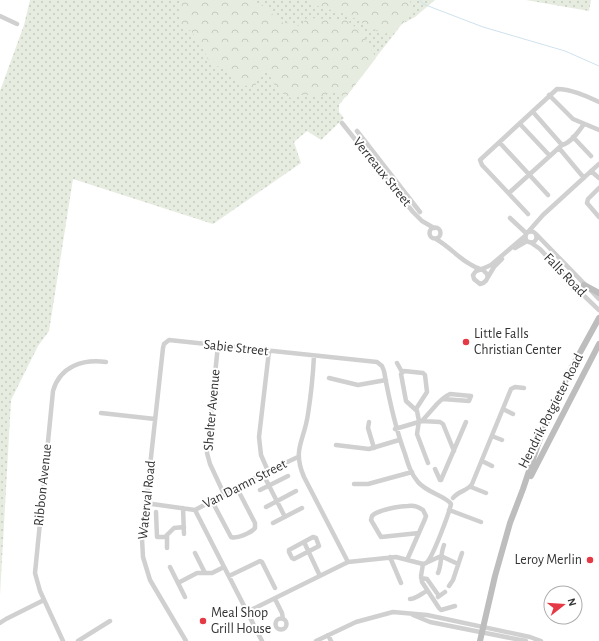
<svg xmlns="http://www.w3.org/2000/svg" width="599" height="641" font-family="'Alegreya Sans',sans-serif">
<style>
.green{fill:url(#green-dots)}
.forest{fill:url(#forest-crowns)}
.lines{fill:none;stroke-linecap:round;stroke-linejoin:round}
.stream{stroke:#cfe2ee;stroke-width:1}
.minor{stroke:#d0d0d0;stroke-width:4.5}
.secondary{stroke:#bdbdbd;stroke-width:6}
.poi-dot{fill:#e63946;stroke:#fff;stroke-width:1.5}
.labels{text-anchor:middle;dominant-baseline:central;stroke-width:4;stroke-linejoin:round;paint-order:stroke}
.street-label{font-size:14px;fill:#333;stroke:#fff}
.poi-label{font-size:14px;fill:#333;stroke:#fff;text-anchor:start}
</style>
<defs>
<pattern id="green-dots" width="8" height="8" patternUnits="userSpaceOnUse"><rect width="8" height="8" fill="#e6ecdf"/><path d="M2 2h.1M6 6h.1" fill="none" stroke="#c6cbc0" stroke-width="1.8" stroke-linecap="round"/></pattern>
<pattern id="forest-crowns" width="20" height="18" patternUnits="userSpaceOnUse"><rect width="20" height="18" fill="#e6ecdf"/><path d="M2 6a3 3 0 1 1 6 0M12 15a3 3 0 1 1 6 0" fill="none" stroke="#c6cbc0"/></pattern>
</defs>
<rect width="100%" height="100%" fill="#fff"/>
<path class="green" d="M30,0H435L415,17L402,24L339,105V112L344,118L321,140L307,131L294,142L301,163L213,224L73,179L49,331L38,346L11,400L0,595V91L24,25Z
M526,0H591L589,11Z"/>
<path class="forest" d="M179,0H251L265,6L280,22L300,26L307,18L346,20L362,32L376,58L346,97L333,92L319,97L303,94L291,98L277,90L266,68L259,74L255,88L239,84L223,69L209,62L201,44L191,31L180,24Z
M310,0H410L412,11L402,24L385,34L367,27L360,21L348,15L314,5L309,2Z"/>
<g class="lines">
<path class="stream" d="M420,0L423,4L483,27L565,51L599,66"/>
<path class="minor" d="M0,16L17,24
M549,95L573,119L599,130
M533,112L562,145
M342,123L413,212L422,221L434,228
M520,124L550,156
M357,131L420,212
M573,137L591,156
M500,143L548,195
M559,148L584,178
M591,171L599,178
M599,188L588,199L587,203L599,217
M509,193L562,145C571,143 579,131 584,124
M528,214L482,165L480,160L557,89C571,89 586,96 599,102
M510,218L526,233
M429.5 233a5.5 5.5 0 1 1 11 0a5.5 5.5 0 1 1-11 0Z
M525.5 237a5.5 5.5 0 1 1 11 0a5.5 5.5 0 1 1-11 0Z
M528,232L543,215L599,164
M536,234L599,299
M436,239C452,248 462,263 480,269
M530,242L540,249L577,289L599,310
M515,248L527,241
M482,269L487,274C489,279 485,283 480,284L474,279L473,275L476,271L482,269L491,265L525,236
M488,277L494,267L502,259
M218,345L207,453L210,464L224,494
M314,356C313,375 311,395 308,414C304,442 292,449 304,477L348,562
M397,363L402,372
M329,378L358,385L386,380
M416,409L427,392L425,375L423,373L404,371L401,374L406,401L417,411L419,421L417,434L428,463
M503,409L513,414
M101,413L155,419
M422,421L440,422L443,424L454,451
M369,422L368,428L374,448
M395,429L422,421L437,404C441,400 445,396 450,394L471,396L469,401L443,399
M492,436L502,440
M336,445L369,449L399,440
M482,461L492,466
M435,469L440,480H441L466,422
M268,471L261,455L259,437L269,351
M263,474L285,517
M354,484H368L412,472
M471,487L486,493
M260,490L288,476
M453,498C458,491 468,491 472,484L511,389L515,387L524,388
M212,501L231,537C237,539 251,533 255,528V523L240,494
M145,503L195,510L268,471L298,457
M266,507L296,491
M183,508L184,534
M195,510L262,641
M449,510L481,522
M156,512L157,537H165L174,528L184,527
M273,523L302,508
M167,535V548
M313,537L316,538L319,546L294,559L292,558L289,552V550Z
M304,542L320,576
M195,553L205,573
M390,557L401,583
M407,560L425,519L426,516L423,510C419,507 413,505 408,506C400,506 377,510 372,516L371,520L381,537L419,533
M428,562L441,556L458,564
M423,564L421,576L422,582L439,608L441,610L455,606
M170,567L185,597
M438,573C442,564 440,555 444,545
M229,576L260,561L262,562L275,588
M421,578L427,579L439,596
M178,583L197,573H212L224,567
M449,586L453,580L462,553
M438,597L445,592
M275,599L282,613L283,619
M410,599C416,599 422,593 427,591
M247,612L348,562L396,557L423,564
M413,615L430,622L526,641
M275.5 624a5.5 5.5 0 1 1 11 0a5.5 5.5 0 1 1-11 0Z
M0,623L6,619L44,600
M328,635L331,641
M63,641L40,591L35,573L53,391C60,366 83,359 106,362
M78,641L110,621
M186,641L150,580L143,557L142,539L163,348L164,344L169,340L377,362L382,366L384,371C389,399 395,427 405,454C408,464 411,474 418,482C426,492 447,497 451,504C449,514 434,553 428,561C426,564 426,563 423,564
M316,641L356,622L393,612L427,615L530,637L541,641"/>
<path class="secondary" d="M584,285L599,293
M531,476L599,344
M480,641L495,576L510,523L523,489L537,447L552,409L571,369L599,318"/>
</g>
<g class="poi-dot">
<circle cx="466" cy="342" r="4"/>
<circle cx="590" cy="560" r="4"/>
<circle cx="203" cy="621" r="4"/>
</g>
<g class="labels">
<g class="street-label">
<text transform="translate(382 172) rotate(51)">Verreaux Street</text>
<text transform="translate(565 275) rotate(46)">Falls Road</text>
<text transform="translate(236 348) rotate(6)">Sabie Street</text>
<text transform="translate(212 410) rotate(-85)">Shelter Avenue</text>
<text transform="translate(551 411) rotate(-63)">Hendrik Potgieter Road</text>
<text transform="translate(245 484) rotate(-27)">Van Damn Street</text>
<text transform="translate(43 485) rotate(-84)">Ribbon Avenue</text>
<text transform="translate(147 500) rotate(-84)">Waterval Road</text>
</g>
<g class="poi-label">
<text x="474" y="334">Little Falls<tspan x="474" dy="16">Christian Center</tspan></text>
<text x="582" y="560" text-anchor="end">Leroy Merlin</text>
<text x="211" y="613">Meal Shop<tspan x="211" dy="16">Grill House</tspan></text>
</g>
</g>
<g transform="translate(563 605) rotate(73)"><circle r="19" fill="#ffffff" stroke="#adadad"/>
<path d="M0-3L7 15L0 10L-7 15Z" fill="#e63946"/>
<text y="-6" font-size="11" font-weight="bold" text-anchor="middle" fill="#333333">N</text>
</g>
</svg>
